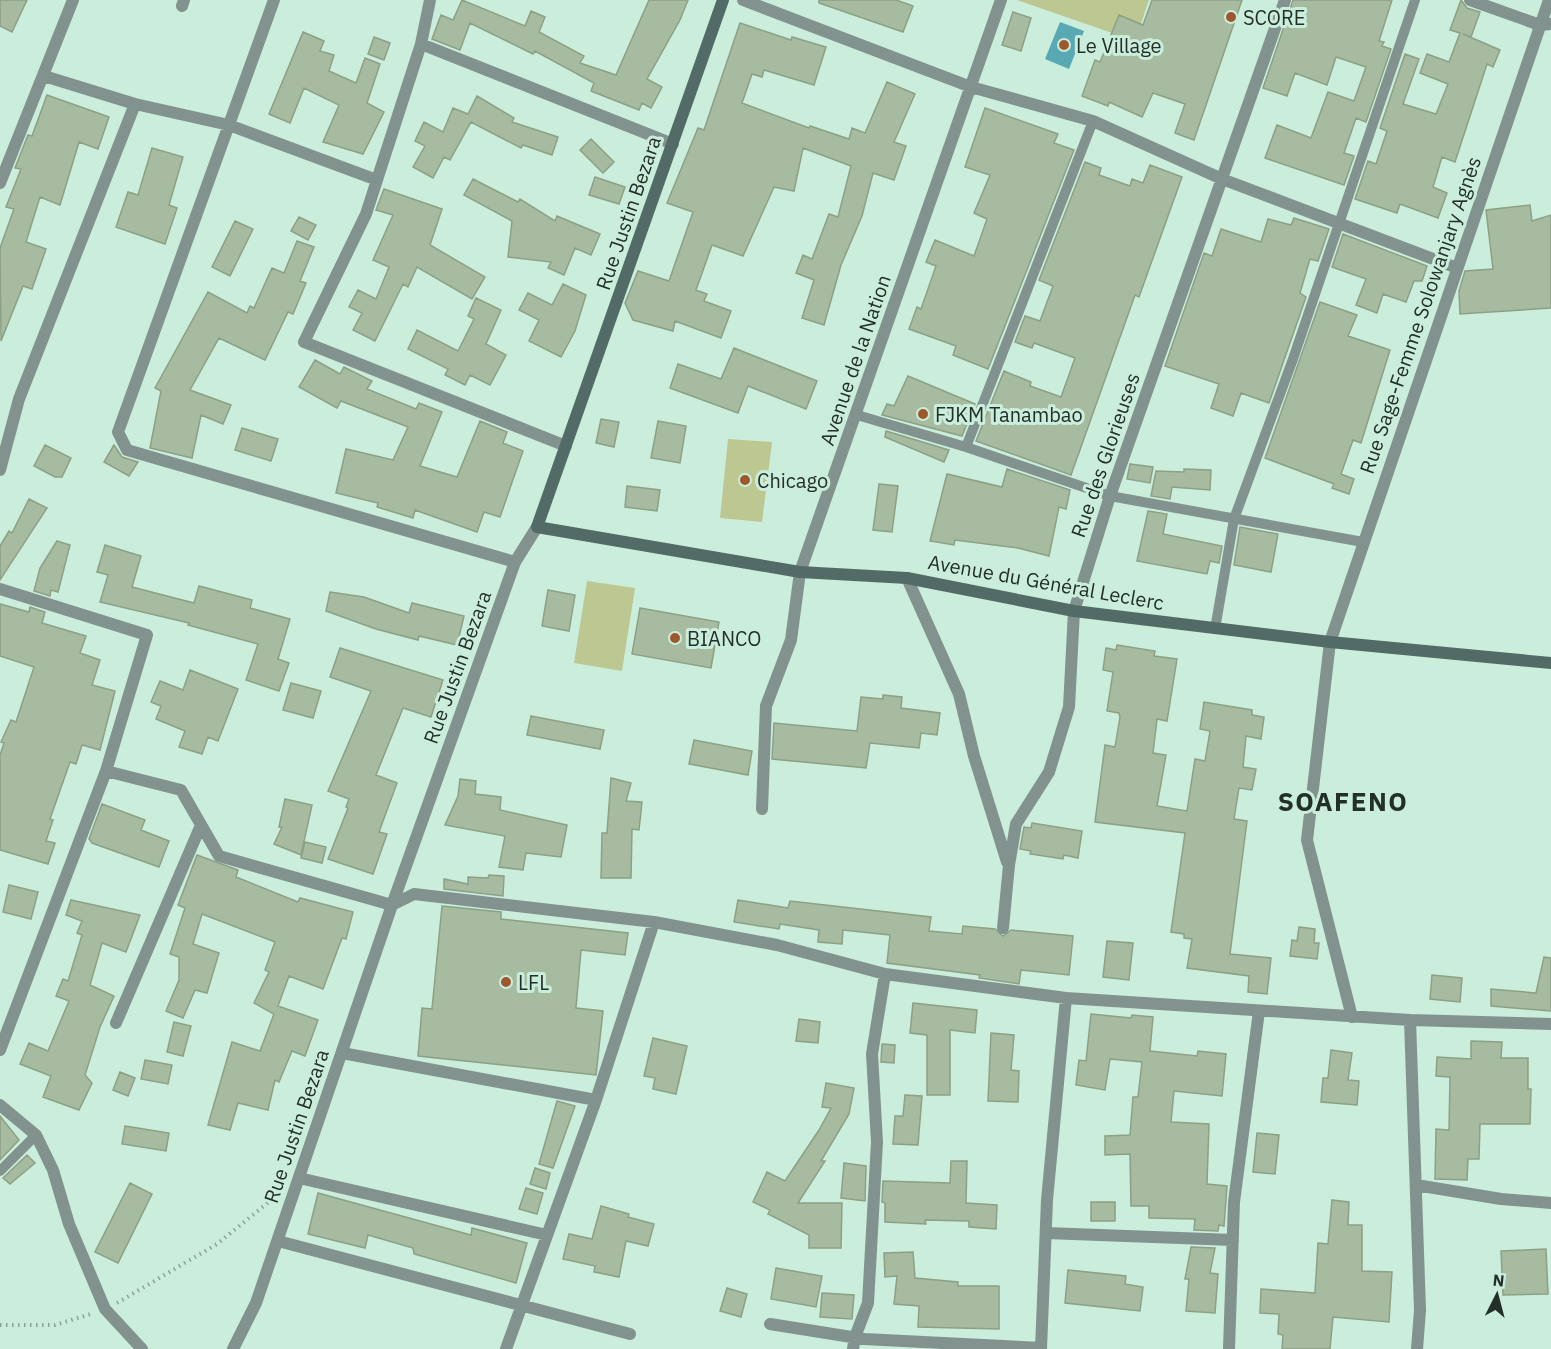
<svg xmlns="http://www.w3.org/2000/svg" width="1551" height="1349" font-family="'IBM Plex Sans',sans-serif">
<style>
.green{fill:#bdc791}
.water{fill:#58a9b4}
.building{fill:#a6bba0;stroke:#8ca086;stroke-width:1.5}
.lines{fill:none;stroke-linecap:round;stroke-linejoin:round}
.path{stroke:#8aa496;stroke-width:4;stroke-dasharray:1.5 4.5;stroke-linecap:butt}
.service{stroke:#81928f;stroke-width:10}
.minor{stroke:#81928f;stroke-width:12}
.tertiary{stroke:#81928f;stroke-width:12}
.secondary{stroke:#536b67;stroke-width:12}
.poi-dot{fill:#9e582e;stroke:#cbeddb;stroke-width:2}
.labels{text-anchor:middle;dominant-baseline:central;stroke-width:6;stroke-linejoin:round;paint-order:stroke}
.poi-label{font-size:20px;fill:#233029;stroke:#cbeddb;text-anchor:start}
.street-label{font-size:20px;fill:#233029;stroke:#cbeddb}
.district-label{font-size:26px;font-weight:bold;letter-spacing:1.5px;fill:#233029;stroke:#cbeddb}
</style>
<rect width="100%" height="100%" fill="#cbeddb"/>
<path class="green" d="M1017,0H1149L1135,41Z
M728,439L772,442L762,522L720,518Z
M587,581L635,588L622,671L574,663Z"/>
<path class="water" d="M1060,22L1084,31L1069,69L1045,59Z"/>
<path class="building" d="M0,0H27L12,32L0,26Z
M462,0L525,26L531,11L545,17L539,32L584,56L580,63L616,75L649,0H688L680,20L647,79L662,87L651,108L642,103L639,110L591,91L594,83L535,51L533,54L470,23L460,50L432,39L441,15L453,20Z
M819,0H896L913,6L903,32L819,3Z
M1152,0H1242L1194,140L1175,133L1185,104L1153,93L1142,117L1109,102L1108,106L1082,96L1095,60L1100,62L1119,15L1143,25Z
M1293,0H1392L1379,41L1384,42L1382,46L1391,49L1366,122L1356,118L1344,153L1354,156L1344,185L1265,158L1277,125L1311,138L1328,92L1354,101L1366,67L1336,57L1327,85L1295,73L1287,96L1263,88Z
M1461,0L1467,8L1480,12L1471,37L1463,34L1500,50L1493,67L1487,64L1455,162L1442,157L1433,187L1447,193L1438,218L1400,204L1397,213L1355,199L1368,161L1376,164L1387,131L1380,128L1405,54L1419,59L1403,104L1436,114L1448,84L1420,73L1427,54L1449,62L1460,33L1450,30Z
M1013,12L1031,18L1021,51L1002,45Z
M740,23L791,40L792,37L826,47L814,85L764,70L762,77L752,74L742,103L809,128L810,126L849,139L852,128L865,133L887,82L915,94L894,142L906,146L894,180L873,173L862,216L841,265L824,325L802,318L814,280L796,273L803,255L812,259L829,214L838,217L851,166L803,148L794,191L774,187L743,256L712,245L696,290L707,294L704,301L731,311L721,338L675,321L673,331L633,320L625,303L638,271L669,281L693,212L667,203L698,128L704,130Z
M303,32L324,41L320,51L334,55L329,71L356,83L365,58L380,64L367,103L384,112L363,154L323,142L339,105L304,88L290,123L269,114Z
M374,37L390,43L384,60L368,54Z
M47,95L109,117L98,149L79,142L60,205L40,197L26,242L46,249L32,289L23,286L1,341L0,248L14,209L6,207L21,169L15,168L28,135L32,136Z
M477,96L514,118L512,122L558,137L552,155L523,145L521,148L471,122L450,160L444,157L433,178L413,167L425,146L415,141L424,122L443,132L453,108L468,114Z
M985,108L1058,134L1054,143L1074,150L988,369L953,355L956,346L909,329L917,307L921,309L936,266L926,262L935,240L974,256L987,219L974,213L990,175L965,167Z
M591,139L614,162L603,173L580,150Z
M152,148L183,157L169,205L177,208L165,244L116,227L128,192L138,195Z
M1085,162L1101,168L1099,175L1130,186L1132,179L1143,183L1150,165L1182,177L1139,297L1135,295L1071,475L976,441L1004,371L1031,382L1030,386L1061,397L1075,358L1034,343L1032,348L1015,342L1025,316L1040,321L1053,286L1039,280Z
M595,177L625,187L619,204L589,195Z
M473,179L518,202L520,199L555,221L557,216L600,234L591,255L575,248L564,275L548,268L551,262L508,257L512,221L464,195Z
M384,189L442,209L430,245L485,277L472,299L417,267L408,287L403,284L375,341L353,330L362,313L349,307L358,290L376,299L389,267L373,260L393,215L376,210Z
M1530,205L1532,221L1551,215V308L1460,314L1459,291L1465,271L1493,269L1486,210Z
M299,217L316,225L308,240L291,231Z
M1294,218L1329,229L1318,261L1310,259L1300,293L1306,297L1269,403L1241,393L1233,416L1211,408L1219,384L1165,366L1204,253L1212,256L1221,229L1261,242L1268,219L1291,225Z
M235,221L253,229L230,276L212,267Z
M1343,234L1427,266L1422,281H1414L1406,302L1383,294L1377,313L1356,305L1366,279L1332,267Z
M297,241L314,247L300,281L306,283L293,314L288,312L265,360L219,338L190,390L231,405L223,424L201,415L192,458L150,448L161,391L155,388L208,292L247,313L250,306L254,308L272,268L284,273Z
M563,284L586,295L575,331L561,357L529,341L539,320L519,310L528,293L552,305Z
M476,298L501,310L486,344L506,355L490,385L470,375L465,385L445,375L448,369L408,349L417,330L458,351L474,319L468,316Z
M1320,302L1357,315L1348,336L1390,350L1361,443L1353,440L1341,474L1354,479L1349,494L1332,488L1334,484L1265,458Z
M734,348L817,381L806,409L748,386L738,413L670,388L678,364L721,379Z
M315,360L340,374L344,367L372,381L367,389L416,409L419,403L442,412L420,466L457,477L480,421L507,432L503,443L523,451L500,517L484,512L477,532L415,510L413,518L377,507L378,503L336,493L346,449L393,460L408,427L341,401L337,408L299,387Z
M908,376L975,404L962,436L882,415L887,404L894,406Z
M601,419L619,422L614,447L596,443Z
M658,421L686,426L680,463L651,458Z
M242,428L278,439L271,461L235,450Z
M886,431L949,450L944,462L885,437Z
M45,445L71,458L62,477H55L34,466Z
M114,445L122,457L138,462L129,476L104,462Z
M1130,464L1153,467L1150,483L1127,479Z
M1007,469L1070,490L1066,509L1059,507L1049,556L1018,548L955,540L954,545L930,541L947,474L1002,487Z
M1184,469L1211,470L1210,490L1172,487L1170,499L1151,496L1156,471L1184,472Z
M879,484L898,486L892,532L873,530Z
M627,486L660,490L657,511L625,507Z
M29,499L47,508L0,580V546L9,531L12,533Z
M1148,511L1167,514L1163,534L1222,546L1219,563L1210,561L1207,574L1137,561Z
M1240,527L1278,534L1271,572L1234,565Z
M57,541L70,545L58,592L51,590L50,596L34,591L40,568Z
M105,545L141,556L132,587L194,603L199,586L252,600L250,608L290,619L278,659L289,663L279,691L246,680L258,644L188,625L189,623L100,602L108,575L97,572Z
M548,590L575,595L569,631L542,626Z
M330,592L364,597L409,613L412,603L464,616L457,645L419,636L418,640L376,629L326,611Z
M0,604L29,612L30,607L45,612L42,623L86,636L80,653L100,660L92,685L115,691L100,750L82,745L76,764L70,762L50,819L53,820L46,841L55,843L48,864L0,850V755L4,743L1,742L11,720L16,722L34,667L0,656Z
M640,608L719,622L711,668L632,654Z
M1117,645L1155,651L1154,656L1177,659L1167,721L1157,719L1153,753L1166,755L1157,806L1187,811L1195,759L1205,761L1210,731L1200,729L1204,702L1252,710V715L1264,717L1261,739L1246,736L1243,767L1256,769L1252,790L1239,788L1234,819L1247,821L1230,954L1271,958L1267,994L1248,992L1249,976L1187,968L1192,939L1184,938V934L1171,932L1185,833L1095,822L1105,745L1115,747L1120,717L1119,713L1107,711L1113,672L1103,670L1106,648L1116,650Z
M340,648L443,680L431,717L403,708L376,775L397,783L379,832L387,834L373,874L328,859L348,808L346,807L349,799L328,791L371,691L330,677Z
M190,670L238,689L218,741L208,737L202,754L179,747L185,731L156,719L161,706L151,702L160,681L183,690Z
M291,683L321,691L313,718L283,710Z
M883,695L902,697L901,708L940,713L937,735L921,733L919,748L870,743L866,768L772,759L774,723L857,731L861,697L883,699Z
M531,716L604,730L600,749L527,735Z
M694,740L752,751L748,775L689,764Z
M611,778L631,783L626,801L642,802L639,830L632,829L631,878H601L602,833H607Z
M460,779L476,781L475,794L501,797L500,810L567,825L561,857L526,853L523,870L499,867L505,836L445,825L458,796Z
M285,799L312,805L301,855L274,844L282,827H279Z
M102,804L145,820L141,830L169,841L159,867L92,843L89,839Z
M1032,823L1082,831L1078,858L1064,855L1063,859L1030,854L1031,851L1020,849L1024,827L1031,828Z
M305,842L326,847L322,863L301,858Z
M197,855L238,870L236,877L298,902L300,898L353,912L346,939L342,938L323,989L289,976L278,1006L318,1020L305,1056L292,1051L279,1082L275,1080L268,1110L238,1103L230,1130L208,1125L232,1042L260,1051L274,1014L254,1003L269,972L265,970L275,942L202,914L193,944L219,953L207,993L195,990L183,1018L166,1011L179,980V957L170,954L185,908L178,905Z
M489,875L504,876L503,896L444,889V879L468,884V877L488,878Z
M9,885L38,892L31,919L3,912Z
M71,900L140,915L126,952L102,943L90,985L114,996L100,1027L85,1075L92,1083L79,1110L43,1097L51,1076L20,1064L29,1043L48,1051L69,1001L56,996L63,979L68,981L82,935L77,933L82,921L66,915Z
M738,900L788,908L790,901L931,917L929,931L962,934L963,926L995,929L1003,936L1011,930L1073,936L1069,975L1021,970L1019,984L979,978L980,975L887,963L890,935L843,930L842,944L818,942L819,930L780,924L779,929L734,922Z
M442,906L501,912V919L628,933L625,955L581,950L576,1008L603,1011L596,1075L418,1056L422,1008L432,1009Z
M1299,927L1315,929L1314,943H1319L1317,959L1290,956L1292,940L1297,941Z
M1107,941L1133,943L1129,980L1103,977Z
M1544,957L1551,958V1011L1491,1006V989L1536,993Z
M1432,975L1462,978L1460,1002L1430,999Z
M913,1003L977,1010L975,1033L950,1030V1095H927V1035L910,1033Z
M1091,1014L1131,1018L1132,1015L1153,1017L1150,1051L1197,1056L1198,1051L1226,1054L1222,1096L1174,1091L1171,1122L1209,1124L1207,1184L1227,1186L1224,1226L1219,1225L1218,1231L1194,1230L1195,1219L1149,1218V1206H1131L1130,1154L1105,1155V1136L1130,1135L1133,1097H1138L1142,1062L1110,1059L1105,1090L1076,1085L1079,1060L1086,1061Z
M799,1019L820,1022L818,1043L796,1041Z
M174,1022L191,1026L183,1056L167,1052Z
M991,1033L1014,1035L1011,1070L1019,1071L1018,1102L988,1101Z
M653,1038L687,1046L676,1094L653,1089L655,1078L644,1076Z
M1471,1041L1502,1042L1501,1058H1528V1089H1531L1530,1124H1480L1479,1159H1468L1467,1180L1435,1179L1436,1129L1449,1130L1450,1077L1436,1076L1437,1057L1471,1059Z
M882,1044L895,1045L894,1063L881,1062Z
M1331,1050L1352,1053L1348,1080L1359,1081L1357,1105L1321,1102L1323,1078H1328Z
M145,1060L172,1065L168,1084L141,1079Z
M120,1072L135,1078L128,1096L113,1090Z
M826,1083L854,1088L849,1114L821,1161H825L798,1203H842L841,1248H809V1235L768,1214L770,1210L753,1202L767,1172L785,1181L819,1130L831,1108L822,1107Z
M905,1095L922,1096L918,1145L893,1144L895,1116H903Z
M557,1101L575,1106L553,1168L539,1164Z
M0,1116L19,1140L0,1160Z
M125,1126L169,1133L166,1151L122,1144Z
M1257,1133L1279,1135L1275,1174L1253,1172Z
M27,1155L35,1163L10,1184L3,1178Z
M951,1161H967L966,1203L997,1205L996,1229L969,1227V1221L925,1220L926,1224L885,1222V1203L882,1202L883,1181L950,1183Z
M844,1163L866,1166L865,1201L841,1198Z
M535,1168L550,1173L546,1189L530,1184Z
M130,1183L152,1194L118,1263L95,1252Z
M526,1188L543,1193L537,1214L519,1209Z
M318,1193L471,1235L472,1228L527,1243L516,1283L414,1254L413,1248L368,1235L365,1248L308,1234Z
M1332,1200L1349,1202L1348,1225H1362V1271L1392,1272L1389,1322L1333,1317L1330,1349H1282L1283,1335L1278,1334L1279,1314L1260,1313L1261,1289L1315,1293L1318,1243L1328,1244Z
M1091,1202H1115V1221H1091Z
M601,1206L629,1214L628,1217L654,1224L648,1246L626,1241L619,1277L594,1272L595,1266L563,1259L569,1234L592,1239Z
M1191,1247L1215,1248L1210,1273L1218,1274L1215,1313L1186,1311L1189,1279H1185Z
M1546,1249L1548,1294L1503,1295L1501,1251Z
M913,1252L915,1278L958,1282V1286H999V1329L918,1327L919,1306L894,1304L897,1276L885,1277L884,1253Z
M776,1268L822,1276L816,1307L771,1299Z
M1068,1270L1126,1276L1125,1284L1143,1287L1140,1311L1065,1303Z
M727,1288L747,1294L741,1317L720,1311Z
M822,1293L854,1295L852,1319L820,1317Z"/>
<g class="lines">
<path class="path" d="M117,1303L217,1244L275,1197
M0,1325H55L91,1314"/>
<path class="service" d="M857,415L966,447L1110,496L1363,542
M966,447L1093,121
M1215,629L1234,519L1293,359L1415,0
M0,1171L36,1135"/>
<path class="minor" d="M274,0L118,432L127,450L515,562
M430,0L421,44L366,214L304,342L566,446
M743,0L971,87L1093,121L1222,179L1457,268
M1470,0L1540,25L1551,24
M182,6L184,0
M421,44L673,144
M135,104L229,125L377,180
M0,183L73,0
M0,470L19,399L135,104L44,76
M907,578L959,694L974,756L1007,862
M0,589L147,635L106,771
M762,809L766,706L791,640L800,572L1001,0
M1003,928L1009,865L1016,824L1049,772L1069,707L1074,611L1110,496L1285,0
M1352,1017L1307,840L1330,642L1549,0
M1410,1020L1420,1310L1417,1349
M116,1023L201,825
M0,1050L106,771L181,790L219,856L392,905L414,894L654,922L777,945L885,974L1066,998L1410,1020L1551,1024
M342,1053L596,1100
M0,1105L36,1135L53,1170L69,1224L105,1309L142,1349
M299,1178L547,1235
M1416,1185L1501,1199L1551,1203
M1046,1233L1233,1240
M278,1241L630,1334
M770,1324L864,1339L1041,1348
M506,1349L596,1100L654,922
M853,1349L855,1337L868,1303L877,1142L872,1054L885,974
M1041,1349L1047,1200L1066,998
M1229,1349L1234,1202L1259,1011"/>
<path class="tertiary" d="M233,1349L256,1303L392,905L515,562L537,527"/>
<path class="secondary" d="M723,0L537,527L800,572L907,578L1074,611L1330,642L1551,663"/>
</g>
<g class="poi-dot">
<circle cx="1231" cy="17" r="6"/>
<circle cx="1064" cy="45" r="6"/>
<circle cx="923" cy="414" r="6"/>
<circle cx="745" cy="480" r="6"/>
<circle cx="675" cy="638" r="6"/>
<circle cx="506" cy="982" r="6"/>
</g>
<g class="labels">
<g class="poi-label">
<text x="1243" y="17">SCORE</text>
<text x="1076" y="45">Le Village</text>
<text x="935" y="414">FJKM Tanambao</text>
<text x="757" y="480">Chicago</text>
<text x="687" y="638">BIANCO</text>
<text x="518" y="982">LFL</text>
</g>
<g class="street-label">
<text transform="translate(628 213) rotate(-71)">Rue Justin Bezara</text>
<text transform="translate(1420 315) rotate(-71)">Rue Sage-Femme Solowanjary Agnès</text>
<text transform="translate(855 360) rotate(-71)">Avenue de la Nation</text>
<text transform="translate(1105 455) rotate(-71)">Rue des Glorieuses</text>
<text transform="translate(1046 582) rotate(10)">Avenue du Général Leclerc</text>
<text transform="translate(457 667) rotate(-70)">Rue Justin Bezara</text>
<text transform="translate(296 1126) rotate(-71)">Rue Justin Bezara</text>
</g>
<g class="district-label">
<text x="1343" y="801">SOAFENO</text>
</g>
</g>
<g transform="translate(1497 1295) rotate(6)" stroke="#cbeddb" stroke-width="4.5" paint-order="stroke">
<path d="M0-4.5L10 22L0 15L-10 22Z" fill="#233029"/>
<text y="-9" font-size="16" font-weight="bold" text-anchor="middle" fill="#233029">N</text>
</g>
</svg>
